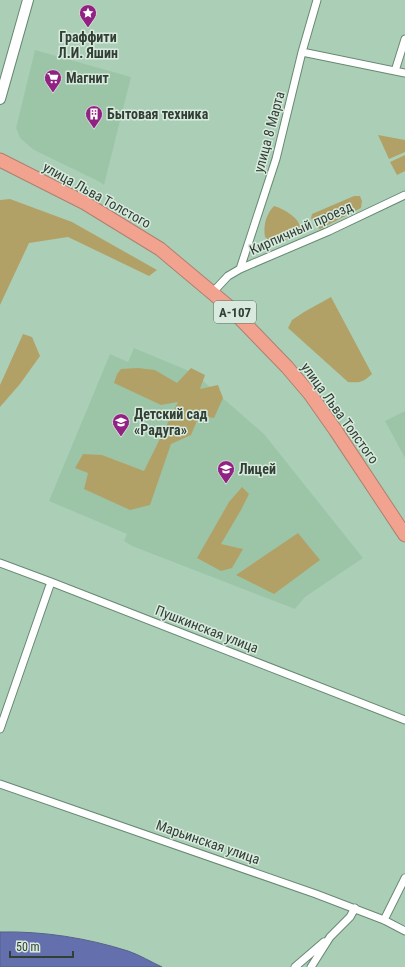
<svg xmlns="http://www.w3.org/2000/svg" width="405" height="967" font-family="'Roboto Condensed',sans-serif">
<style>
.built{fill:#9cc5a8}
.green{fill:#b2a167}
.water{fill:#6470ad;stroke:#556189}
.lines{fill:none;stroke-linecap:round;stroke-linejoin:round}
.street-casing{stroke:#678972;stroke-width:9}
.secondary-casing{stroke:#678972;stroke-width:12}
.highway-casing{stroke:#ae8070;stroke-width:15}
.street{stroke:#fff;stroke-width:7}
.secondary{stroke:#fff;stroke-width:10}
.highway{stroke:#f1a390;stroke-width:13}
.labels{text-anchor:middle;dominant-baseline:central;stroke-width:3;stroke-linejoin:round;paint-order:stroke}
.shield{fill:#d8eadd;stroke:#637267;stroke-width:1}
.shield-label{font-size:13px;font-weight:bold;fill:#313f35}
.poi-label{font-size:14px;font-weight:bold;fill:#313f35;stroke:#d8eadd;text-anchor:start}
.street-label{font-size:14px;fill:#313f35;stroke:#d8eadd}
</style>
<rect width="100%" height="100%" fill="#abcfb6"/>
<path class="built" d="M35,50L131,77L104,185L98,181L34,150L20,138L16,128Z
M134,348L194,373L264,434L363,558L305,597L295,609L132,546L124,541L127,534L49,501L110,354L128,362Z
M405,411V458L385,421Z"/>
<path class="green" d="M378,135L405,140V152L389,159Z
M405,155V171L397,175L390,162Z
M354,196H360L362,201L361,208L320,229L316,227L311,218L312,214Z
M10,199L72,222L157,270L149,276L68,237L29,243L0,305V200Z
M274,206C282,208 298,217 300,226C301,228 300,231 300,233L279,243H273L265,237C263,226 266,214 274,206Z
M331,297L372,374C363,382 361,383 348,382L288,328L292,320L304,312Z
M23,334L32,337L40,356L20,384L0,407V385Z
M138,368L155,370L177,383L191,368L205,375L200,389L218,385L223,398L214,418L199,416L191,435L171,444L150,505L130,510L84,489L88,473L75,468L83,454L102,455L144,471L178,402L161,405L114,383L117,374L121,369Z
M242,487L249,494L241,510L221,544L243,549L232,568L221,571L197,558L229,502Z
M298,533L320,560L274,594L236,575Z"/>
<path class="water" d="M0,932C43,931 87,938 128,951C140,955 151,962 162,967H0Z"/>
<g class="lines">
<g class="street-casing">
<path id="street" d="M302,52L405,73
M395,71L405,39
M240,269L276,159L302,52L317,0
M213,292L228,276L240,269L329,231L405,195
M0,563L51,582L405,720
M0,729L51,582
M0,784L316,894L384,920L405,931
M384,920L405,878
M295,967L324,942
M311,967L330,937L350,917L355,908"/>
</g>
<g class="secondary-casing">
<path id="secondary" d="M0,99L28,0"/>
</g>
<g class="highway-casing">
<path id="highway" d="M0,160L85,203L160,249L228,306L287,367L310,394L336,431L405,535"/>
</g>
<use href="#street" class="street"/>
<use href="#secondary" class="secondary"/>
<use href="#highway" class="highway"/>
</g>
<defs>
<g id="sight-pin" transform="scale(0.9)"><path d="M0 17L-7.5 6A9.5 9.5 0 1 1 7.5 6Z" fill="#912182" stroke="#d8eadd"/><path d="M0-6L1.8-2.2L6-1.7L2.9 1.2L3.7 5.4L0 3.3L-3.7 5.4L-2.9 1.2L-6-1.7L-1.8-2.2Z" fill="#fff"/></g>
<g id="supermarket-pin" transform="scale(0.9)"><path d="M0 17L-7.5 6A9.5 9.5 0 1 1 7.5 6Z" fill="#912182" stroke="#d8eadd"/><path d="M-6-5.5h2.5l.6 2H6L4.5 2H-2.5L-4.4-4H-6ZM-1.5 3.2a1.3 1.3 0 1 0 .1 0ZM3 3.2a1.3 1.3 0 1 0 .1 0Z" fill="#fff"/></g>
<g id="building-pin" transform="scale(0.9)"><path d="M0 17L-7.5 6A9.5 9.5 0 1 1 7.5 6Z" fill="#912182" stroke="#d8eadd"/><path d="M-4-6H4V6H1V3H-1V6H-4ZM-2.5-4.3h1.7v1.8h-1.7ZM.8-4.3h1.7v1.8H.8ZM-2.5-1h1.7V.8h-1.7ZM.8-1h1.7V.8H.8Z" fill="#fff"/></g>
<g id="school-pin" transform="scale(0.9)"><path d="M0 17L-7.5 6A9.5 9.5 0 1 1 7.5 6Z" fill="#912182" stroke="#d8eadd"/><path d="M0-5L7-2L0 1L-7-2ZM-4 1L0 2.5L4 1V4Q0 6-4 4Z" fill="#fff"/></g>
</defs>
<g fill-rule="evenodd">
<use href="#sight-pin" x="88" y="13"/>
<use href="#supermarket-pin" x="53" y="78"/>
<use href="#building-pin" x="94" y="114"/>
<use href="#school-pin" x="121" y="422"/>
<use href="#school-pin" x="226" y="469"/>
</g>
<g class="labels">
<rect class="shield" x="214" y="301" width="42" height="22" rx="3"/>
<g class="shield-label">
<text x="235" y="312">А-107</text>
</g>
<g class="poi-label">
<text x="88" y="37" text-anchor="middle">Граффити<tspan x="88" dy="16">Л.И. Яшин</tspan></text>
<text x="66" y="78">Магнит</text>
<text x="107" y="114">Бытовая техника</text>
<text x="134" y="414">Детский сад<tspan x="134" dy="16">«Радуга»</tspan></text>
<text x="239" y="469">Лицей</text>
</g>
<g class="street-label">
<text transform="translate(269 132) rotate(-75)">улица 8 Марта</text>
<text transform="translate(97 195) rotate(29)">улица Льва Толстого</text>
<text transform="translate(301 228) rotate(-24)">Кирпичный проезд</text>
<text transform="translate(340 413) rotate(54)">улица Льва Толстого</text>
<text transform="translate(207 629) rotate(21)">Пушкинская улица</text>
<text transform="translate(208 842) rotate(19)">Марьинская улица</text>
</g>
</g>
<path d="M10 951v6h63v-6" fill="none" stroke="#313f35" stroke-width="2"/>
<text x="16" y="951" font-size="12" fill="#313f35" stroke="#d8eadd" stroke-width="3" paint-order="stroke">50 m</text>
</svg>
